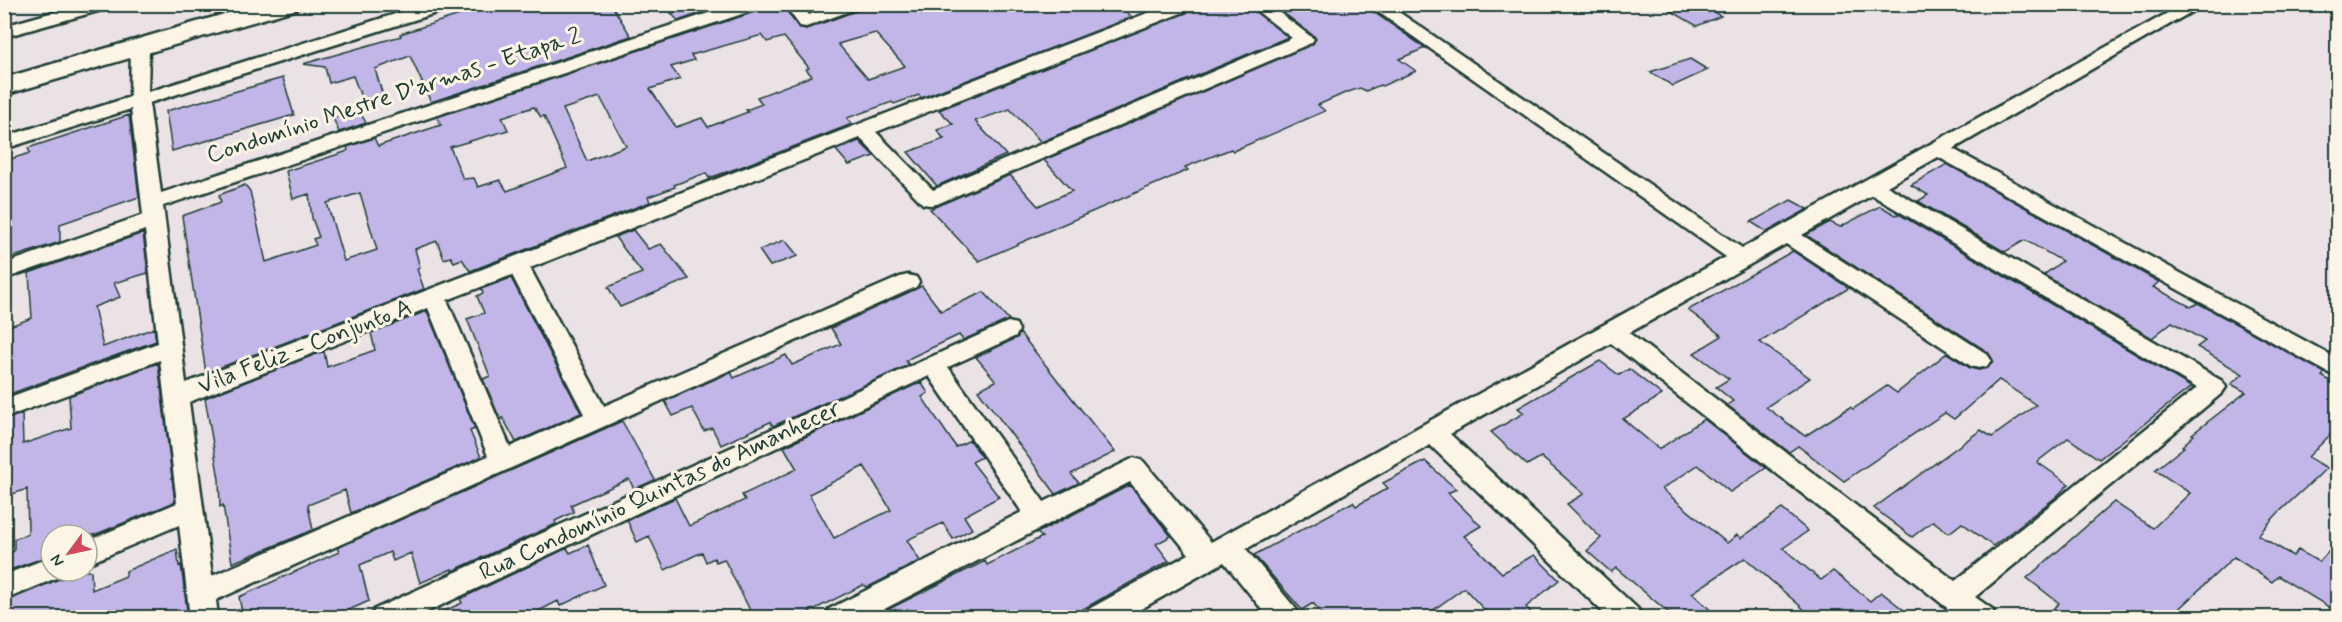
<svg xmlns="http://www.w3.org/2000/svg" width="2342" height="622" font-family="Mynerve,sans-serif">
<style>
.building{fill:#c2b6e8;stroke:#1f3d34;stroke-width:1.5;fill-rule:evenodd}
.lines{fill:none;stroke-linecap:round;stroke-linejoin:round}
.street-casing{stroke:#1f3d34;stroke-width:5}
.primary-casing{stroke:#1f3d34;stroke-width:5}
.street{fill:#fcf5e5;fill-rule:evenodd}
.primary{fill:#fcf5e5;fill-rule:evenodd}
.labels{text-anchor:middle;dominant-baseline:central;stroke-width:6;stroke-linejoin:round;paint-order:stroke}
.street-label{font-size:24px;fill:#1f3d34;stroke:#fcf5e5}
</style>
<rect width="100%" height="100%" fill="#ebe2e6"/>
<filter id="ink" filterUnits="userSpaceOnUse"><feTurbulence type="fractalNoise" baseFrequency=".0167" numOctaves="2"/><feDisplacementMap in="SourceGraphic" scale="12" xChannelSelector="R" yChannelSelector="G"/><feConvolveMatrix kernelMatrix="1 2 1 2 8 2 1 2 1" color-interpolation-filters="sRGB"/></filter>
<g filter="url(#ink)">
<path class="building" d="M494,4H611L631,36L431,102L410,56L375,69L383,96L363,102L353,76L329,83L325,67L303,64L401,36L400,34Z
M676,4H727L678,21L671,13L682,10Z
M764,4H782L798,27L806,29L859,10L862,4H1117L1132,17L921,98L919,95L894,104L892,102L847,118L852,124L738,168L709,178L706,173L674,185L675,187L648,197L650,202L470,271L462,259L454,262L451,257L444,259L437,241L415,249L420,268L417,269L424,289L206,373L182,216L221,202L219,195L245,185L250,191L266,262L316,245L313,239L319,237L312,218L309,194L293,199L286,171L345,152L348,150L347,147L374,138L378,146L441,125L437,117L761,10ZM875,33L905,66L868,79L838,44ZM762,35L767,42L784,37L809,68L806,69L812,76L757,97L762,104L746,110L748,112L708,127L702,118L676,127L650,89L680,79L671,67L694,60L691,55ZM600,97L626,146L587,161L563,109ZM534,107L541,117L544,116L567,168L507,191L500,180L478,187L474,178L463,179L450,147L508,130L502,117ZM360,193L377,250L344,261L327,203Z
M1214,4H1246L1288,37L1041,142L1010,109L975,121L1006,155L937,186L908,152L944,139L937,130L953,124L939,110L1196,9Z
M1272,4H1362L1425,48L1399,59L1416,71L1382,86L1380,85L1366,91L1360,88L1345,93L1318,105L1325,111L1233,151L1231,149L1185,167L1188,170L979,261L930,209L1010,175L1038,206L1072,191L1044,160L1313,44L1315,37Z
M1659,4H1699L1721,16L1697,26Z
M1690,59L1708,70L1673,86L1650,72Z
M283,78L294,115L172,151L166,111Z
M359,110L366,123L339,132L333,118Z
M129,115L139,197L60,224V242L4,260V161L30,153L28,148Z
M859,141L874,156L849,165L836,150Z
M1947,164L2159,282L2153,287L2191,307L2198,303L2325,373L2322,376L2337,385V428L2308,457L2327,468L2278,513L2258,535L2293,556L2298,550L2319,562L2337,542V612L2278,576L2272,582L2234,557L2169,618H2043L2059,603L2027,578L2114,502L2153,528L2190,493L2155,470L2184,447L2182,446L2194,435L2192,434L2246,392L2231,384L2243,374L2197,347L2205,341L2172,322L2152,338L2044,275L2062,261L2025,240L2005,252L1918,201L1928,195L1911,185Z
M1791,200L1808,209L1767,232L1751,222Z
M1880,206L1896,215L1899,214L2191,387L2099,459L2068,438L2037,462L2069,484L2056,497L1993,546L1962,523L1949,533L1933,521L1912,537L1874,508L1981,430L1992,437L2036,405L1999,380L1954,419L1945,413L1844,481L1798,446L1789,452L1727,405L1733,401L1716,387L1729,379L1694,353L1722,336L1688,310L1793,251L1849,288L1760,342L1810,378L1766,407L1805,436L1850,407L1853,409L1887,386L1897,393L1947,353L1970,368L1978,370L1988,368L1993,361L1988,352L1806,235L1830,222L1840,227Z
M633,230L648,249L661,244L689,279L620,307L608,287L642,273L615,237Z
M143,233L148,273L114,283L120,297L94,307L103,347L154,328L156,341L4,396V328L32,318L29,273Z
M785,240L798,256L770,266L759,250Z
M511,278L581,413L516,442L503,418L500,419L483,379L490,376L467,319L484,313L477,296L483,293L481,289Z
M922,286L941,311L984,292L1009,320L963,340L959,335L912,357L906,361L909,365L773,426L770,422L721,445L712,428L704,431L692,408L673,416L665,401L731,372L734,378L786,355L792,365L841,344L831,328Z
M427,311L475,429L470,431L481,457L351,513L345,490L308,505L313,530L232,563L223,505L220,507L219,479L205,398L324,351L327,367L375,350L371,333Z
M1020,333L1115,452L1071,474L1079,483L1056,494L978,390L996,381L976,357L1017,338Z
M1600,361L1619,375L1629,369L1662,395L1623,419L1659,449L1704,419L1766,468L1730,492L1698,465L1662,489L1727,543L1737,535L1741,538L1782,509L1808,531L1783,548L1821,580L1833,571L1870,601L1881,592L1914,618H1814L1745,558L1692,593L1719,618H1675L1616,568L1611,572L1587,551L1601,538L1567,504L1584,494L1541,457L1527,465L1491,432L1524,413L1518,408Z
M158,363L175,502L94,535H48L49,556L4,572V559L7,554L14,551V539L28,534L27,489L4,497V420L22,414L23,444L71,428L69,396Z
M921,382L928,393L922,397L956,447L970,440L982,457L972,462L999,497L964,516L972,529L953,539L943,523L907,540L920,561L868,587L863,585L797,618H754L724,559L716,562L714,558L706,562L702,552L665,570L649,536L637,542L627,520L675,498L689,526L745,500L742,495L797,469L784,447ZM864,466L891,510L834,538L809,494Z
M622,421L655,480L634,489L629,479L571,505L574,512L555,521L556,524L452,571V569L420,583L411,553L393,561L390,552L360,565L369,601L331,618H243L239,597L339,552L337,548Z
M1425,461L1456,489L1448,493L1481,526L1464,536L1502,573L1534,555L1559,580L1526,607L1536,618H1492L1464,588L1422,618H1326L1313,603L1302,610L1254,555L1353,502L1356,506L1388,488L1383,483Z
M1130,485L1171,536L1156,544L1169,561L1067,618H886L883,612L985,561L987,565L1042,537L1037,533Z
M588,545L604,585L560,606L558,601L525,618H429L462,603L460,599L567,548L570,553Z
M177,549L179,566L181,565L188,618H4V602L62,578L65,571H91L92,590L126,576V571Z"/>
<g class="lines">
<g class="street-casing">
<path id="street" d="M82,4H111L109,8L4,37V26Z
M427,4H454L452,8L149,103L161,193L736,4H762L760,8L163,206L186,383L1171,4H1196L1194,8L876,132L933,190L1292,38L1248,4H1268L1314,39L1311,43L937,204L930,205L923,204L860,138L530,268L604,406L900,277L908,275L916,277L919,282L916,287L216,600L218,618H190L179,525L87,564V541L177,503L160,360L4,418V399L158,343L145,230L4,279V264L143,215L131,109L4,149V137L130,97L131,49L134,45H146L149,49L148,92ZM512,275L584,414L510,447L447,300ZM428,308L488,456L212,576L189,402Z
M784,4H801L809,15L836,4H860L858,8L806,27L800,26Z
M1367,4H1387L1742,248L2184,4H2205L1953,149L2338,359V378L1938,157L1887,186L2222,381L2226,387L2222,393L1975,597L1992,609L1996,618H1960L1611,343L1450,434L1638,609L1642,618H1609L1430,445L1246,549L1296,609L1300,618H1269L1224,562L1125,618H1085L1089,609L1189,554L1130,482L867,618H825L829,609L1022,512L929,376L414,618H371L375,609L1008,322L1016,324L1019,330L1016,336L948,367L1044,502L1134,458L1143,461L1211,542L1726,257ZM1872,195L2197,388L1955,581L1629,333L1786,244L1971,366L1979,368L1987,366L1991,360L1987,354L1802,235Z
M51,557V571H63L61,576L4,600V575Z"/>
</g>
<g class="primary-casing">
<path id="primary" d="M259,4H300L297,9L4,95V78Z"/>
</g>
<use href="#street" class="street"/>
<use href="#primary" class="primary"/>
</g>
</g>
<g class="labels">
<g class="street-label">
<text transform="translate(394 96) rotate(-18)">Condomínio Mestre D'armas - Etapa 2</text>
<text transform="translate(305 347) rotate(-21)">Vila Feliz - Conjunto A</text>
<text transform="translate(660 491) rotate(-25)">Rua Condomínio Quintas do Amanhecer</text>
</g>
</g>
<rect width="2342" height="622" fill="none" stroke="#fcf5e5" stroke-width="24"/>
<rect x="12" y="12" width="2318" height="598" fill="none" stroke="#1f3d34" stroke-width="2" filter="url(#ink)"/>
<g transform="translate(69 553) rotate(237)"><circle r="28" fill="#fcf5e5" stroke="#a4ab9e" stroke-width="1.5"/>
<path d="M0-4.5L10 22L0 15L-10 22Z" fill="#d1495b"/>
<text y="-9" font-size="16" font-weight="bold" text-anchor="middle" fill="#1f3d34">N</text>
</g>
</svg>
